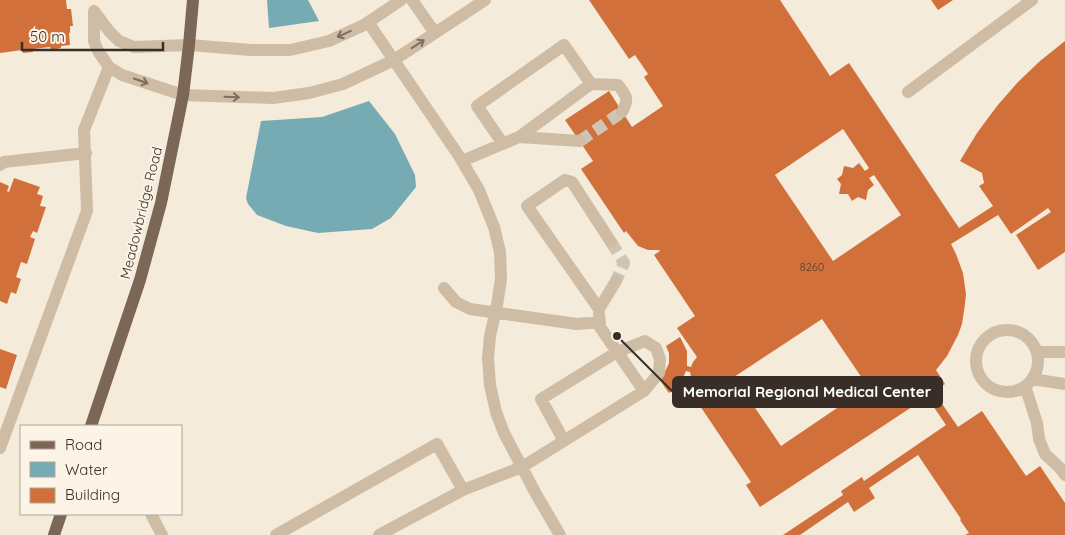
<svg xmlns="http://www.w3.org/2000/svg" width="1065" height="535" font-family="Quicksand,sans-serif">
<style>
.water{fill:#76abb4}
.building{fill:#d2703b;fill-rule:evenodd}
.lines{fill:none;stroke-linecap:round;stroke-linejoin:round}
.minor-tunnel{stroke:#cec5b6;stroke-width:12;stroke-dasharray:12 6;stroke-linecap:butt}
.minor{stroke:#cebca5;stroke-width:12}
.major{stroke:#7c6756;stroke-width:12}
.oneway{stroke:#7c6e60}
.labels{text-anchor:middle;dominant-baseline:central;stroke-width:4;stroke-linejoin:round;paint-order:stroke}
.number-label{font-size:11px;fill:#5e3e2c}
.street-label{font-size:14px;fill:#382e27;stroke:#fbf4e7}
.leader{fill:none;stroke:#382e27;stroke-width:2}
.callout-dot{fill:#382e27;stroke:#fbf4e7;stroke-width:2}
.callout{fill:#382e27;stroke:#382e27;stroke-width:2}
.callout-label{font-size:15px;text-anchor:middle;font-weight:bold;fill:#fff}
</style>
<rect width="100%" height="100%" fill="#f4ebda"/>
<path class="water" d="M267,0H308L319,21L269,28Z
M369,101L395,134L415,175L416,187L391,218L372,229L318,233L286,226L257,215L248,204L246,198L261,121L322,117Z"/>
<path class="building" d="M0,0H66L67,9H71L73,26H70V33H69L70,45L61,46V48L51,50L50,47L33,49V52L23,53L22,50L0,53Z
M589,0H780L830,76L849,63L959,228L993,206L979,186L984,183L982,173L960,161L977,133L997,106L1018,82L1040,61L1065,41V252L1038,270L1016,235L1051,212L1048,208L1011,234L998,215L951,244L956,254L963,273L966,294L965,304L962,324L958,335L947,356L936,370L945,384L934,392L958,427L982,411L1026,476L1040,466L1065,503V535H965L969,533L960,520L961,519L918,455L869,488L875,498L854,512L848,502L800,535H783L843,495L841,491L862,477L864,481L946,425L927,397L760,507L746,485L751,482L686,385L692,381L690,372L686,371L681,382L675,388L669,393L659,379L664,374L669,363V353L666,346L680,337L687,351V366L691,367L693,362L697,357L677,328L695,316L654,255L660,251L659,250H648L638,246L626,231L624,233L581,169L593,161L565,120L609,91L632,127L663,106L644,77L648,74L635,55L629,59ZM843,129L869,168L865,171L859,163L853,168L844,166L842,175L837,179L841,184L839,194H848L852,201L858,197L866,200L868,190L874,185L869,178L874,175L901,215L833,261L775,175ZM822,319L868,387L781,446L734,377Z
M931,0H953L938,10Z
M14,178L40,187L37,194L43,196L40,206L46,207L37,233L33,231L30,237L35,239L27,264L21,262L16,277L21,279L16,294L11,292L7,304L0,301V182L9,186L7,191L9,192Z
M0,349L17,355L6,389L0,387Z"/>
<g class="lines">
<path class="minor-tunnel" d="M580,141L622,112
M611,242L624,263L616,281"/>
<path class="minor" d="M401,0L364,25L329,41L290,50H251L189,45L134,47L119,41L109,31L94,11V41L98,51L109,67L122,75L183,95L273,98L309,93L343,84L394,60L485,0
M412,0L435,33
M368,22L459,156L479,190L494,227L500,252L501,279L497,305L490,336L488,358L490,385L496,412L504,433L536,494L560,535
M591,84L618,85C627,96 629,99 622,112
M908,92L1032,0
M519,137L580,141
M462,161L519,137L591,84L564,45L477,106L503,144
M0,165L4,162L86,153
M611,242L572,182L565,180L527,206L599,309L616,281
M444,288L456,302L470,309L577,324L600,322
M599,314L600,327L644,391
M976 361a31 31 0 1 1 62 0a31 31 0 1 1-62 0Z
M1037,352H1065
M1032,379L1065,384
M1025,386L1037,423L1039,439L1045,454L1060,468L1065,475
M0,448L87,211L84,130L109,67
M151,514L162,535
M276,535L437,444L463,490
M379,535L463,490L522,467L644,391L659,373L660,359L656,348L645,341L617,352L541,399L564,441"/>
<path class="major" d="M91,426L140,280L161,203L183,95L189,45L193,0
M54,535L61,514"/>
</g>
<defs><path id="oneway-shaft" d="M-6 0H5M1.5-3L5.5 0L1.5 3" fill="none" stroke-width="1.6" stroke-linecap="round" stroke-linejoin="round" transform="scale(1.25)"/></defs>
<g class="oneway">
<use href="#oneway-shaft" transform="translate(344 34) rotate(156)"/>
<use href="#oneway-shaft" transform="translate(418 44) rotate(-33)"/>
<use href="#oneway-shaft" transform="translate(141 81) rotate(19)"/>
<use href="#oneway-shaft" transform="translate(232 97) rotate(2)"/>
</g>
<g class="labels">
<g class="number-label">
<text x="812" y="267">8260</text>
</g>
<g class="street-label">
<text transform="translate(141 213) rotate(-76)">Meadowbridge Road</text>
</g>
</g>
<path class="leader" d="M617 336L673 392"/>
<circle class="callout-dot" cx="617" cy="336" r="5"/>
<rect class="callout" x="673" y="377" width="269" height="30" rx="5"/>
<g class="callout-label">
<text x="807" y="397">Memorial Regional Medical Center</text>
</g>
<rect x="20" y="425" width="162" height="90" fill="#fbf4e7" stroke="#ada59a"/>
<rect x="30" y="441" width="25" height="8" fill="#7c6756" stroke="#ada59a"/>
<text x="65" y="450" font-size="15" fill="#382e27">Road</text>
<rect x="30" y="462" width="25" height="15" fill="#76abb4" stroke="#ada59a"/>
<text x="65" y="475" font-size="15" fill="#382e27">Water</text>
<rect x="30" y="488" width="25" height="15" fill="#d2703b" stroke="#ada59a"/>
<text x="65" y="500" font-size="15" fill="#382e27">Building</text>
<path d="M22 42v8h141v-8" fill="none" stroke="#382e27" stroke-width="2.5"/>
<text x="30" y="42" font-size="15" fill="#382e27" stroke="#fbf4e7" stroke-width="4" paint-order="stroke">50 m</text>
</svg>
